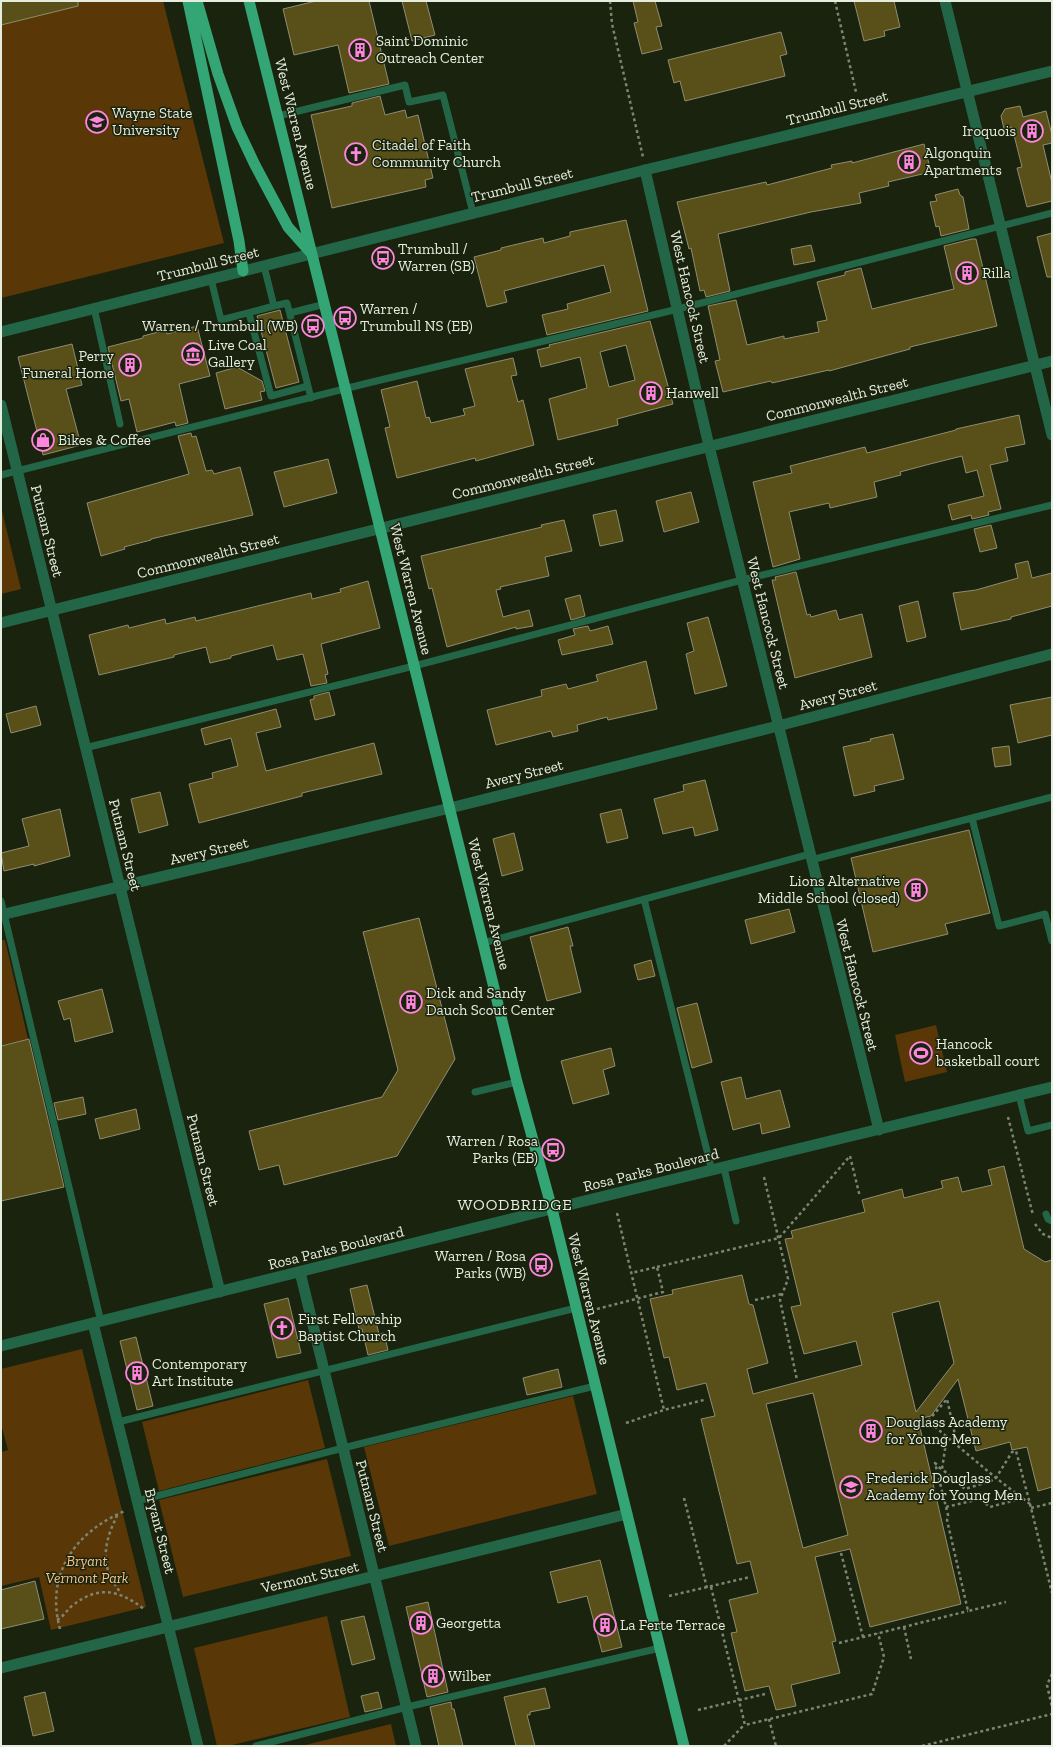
<svg xmlns="http://www.w3.org/2000/svg" width="1053" height="1747" font-family="'Zilla Slab',serif">
<style>
.green{fill:#593707}
.building{fill:#594f18;stroke:#908c70;fill-rule:evenodd}
.lines{fill:none;stroke-linecap:round;stroke-linejoin:round}
.path{stroke:#7c8574;stroke-width:2.5;stroke-dasharray:3 3;stroke-linecap:butt}
.service{stroke:#236547;stroke-width:7}
.minor{stroke:#236547;stroke-width:11}
.tertiary{stroke:#236547;stroke-width:11}
.primary{stroke:#34a574;stroke-width:11}
.labels{text-anchor:middle;dominant-baseline:central;stroke-width:3;stroke-linejoin:round;paint-order:stroke}
.poi-label{font-size:15px;fill:#e5eddf;stroke:#19230e;text-anchor:start}
.street-label{font-size:15px;fill:#e5eddf;stroke:#19230e}
.park-label{font-size:15px;font-style:italic;fill:#f5c28a;stroke:#19230e}
.neighbourhood-label{font-size:16px;letter-spacing:1px;fill:#e5eddf;stroke:#19230e}
</style>
<rect width="100%" height="100%" fill="#19230e"/>
<path class="green" d="M1,1H163L224,243L1,298Z
M1,507L21,589L1,594Z
M1,940H5L28,1039L1,1045Z
M936,1025L947,1072L905,1082L895,1035Z
M82,1349L146,1607L51,1630L39,1577L1,1586V1452L8,1450L1,1424V1369Z
M308,1380L325,1448L159,1491L142,1422Z
M573,1396L597,1494L389,1546L364,1447Z
M327,1459L351,1556L183,1597L159,1500Z
M327,1616L350,1717L228,1746H217L194,1648Z
M391,1724L396,1746H301Z"/>
<path class="building" d="M1,1H78V6L1,25Z
M316,1H369L389,84L349,93L338,45L294,55L283,9Z
M402,1H426L435,35L412,41Z
M633,1H655L662,26L656,27L662,49L642,54L634,23L638,22Z
M854,1H894L900,27L884,31L885,36L864,41Z
M781,32L787,54L780,56L785,76L685,101L680,81L674,83L668,60Z
M380,96L385,115L405,110L407,118L418,115L433,178L425,180L426,187L332,208L311,115L352,106V103Z
M1020,106L1023,117L1046,111L1052,135V143L1043,145L1052,183V201L1027,207L1017,168L1022,167L1012,127L1004,129L1001,116L1005,109Z
M924,144L931,172L888,182L889,186L859,193L861,203L811,212L718,234L730,291L706,297L704,290L700,291L691,248L689,249L677,202L766,182L767,185L832,168L831,165L852,161V163Z
M958,189L960,195L963,197L969,229L941,236L939,226L936,227L930,202L937,201L935,195Z
M626,220L648,311L547,335L542,315L568,309L567,304L611,292L604,265L504,291L507,302L487,307L474,257L501,250V248L543,238L544,243L570,236V232Z
M1052,233V277H1047L1037,237Z
M972,239H976L997,326L910,347V349L829,371V370L772,383L771,381L723,392L715,361L720,360L708,306L736,300L747,345L784,336V339L819,332L817,322L827,320L817,282L845,275V272L861,268L872,309L954,289L944,246Z
M811,245L815,261L794,265L791,249Z
M280,310L299,382L276,388L257,316Z
M650,321L673,404L617,419L618,425L558,440L549,399L587,388L580,357L541,367L537,350L550,347L549,345ZM626,345L635,380L609,387L600,352Z
M197,326L210,376L179,384L188,423L176,426L175,422L137,432L129,399L121,401L108,347L143,338V336L166,330L167,334Z
M72,344L82,385L66,389L81,445L43,455L18,357Z
M513,358L517,375L511,376L518,402L523,400L534,445L476,461L475,458L397,478L385,428L390,427L381,390L417,381L426,418L429,417L431,423L465,415L463,409L475,406L465,369Z
M237,367L262,381L265,391L260,392L262,400L225,409L216,373Z
M1019,415L1025,444L1005,448L1008,461L990,465L1001,509L988,512L989,515L972,519L971,515L952,520L948,505L984,496L977,470L966,473L962,456L930,464L900,472L901,475L874,482L877,497L830,508L829,503L789,512L800,559L773,567L753,482L792,473L790,466L865,447L867,453L956,430V429Z
M191,433L192,437L196,436L206,471L212,470L214,474L240,467L253,515L151,539V540L124,547L125,549L101,556L87,503L189,474L178,436Z
M328,459L337,493L284,507L274,472Z
M691,492L699,522L664,532L656,501Z
M616,510L623,541L600,546L593,515Z
M564,520L572,551L545,557L549,576L500,587L501,589L496,590L503,617L529,610L533,626L516,629V627L447,647L432,588L429,589L421,556L542,527L541,525Z
M991,525L997,548L980,552L974,529Z
M1028,561L1032,578L1052,573V606L1011,617V619L961,630L953,593L976,590L1018,578L1015,564Z
M796,572L807,615L810,614L811,617L836,610L839,620L862,614L872,657L795,678L772,580H776L775,577Z
M368,581L380,628L321,644L328,674L325,675L327,683L311,686L303,654L277,660L273,645L231,656V658L210,663L206,647L174,655V657L99,675L89,635L128,625L129,628L165,619L166,624L195,617L196,621L311,593L312,599L341,592L340,589Z
M580,595L585,616L571,620L565,599Z
M918,601L926,637L907,642L899,606Z
M708,617L727,686L695,694L686,654L694,651L687,623Z
M588,626L590,631L608,626L613,644L562,655L558,640L575,635L573,629Z
M646,661L657,709L608,720L607,717L577,725L578,731L553,737L551,731L496,745L487,710L542,696L541,690L566,684L568,689L598,681L596,675Z
M329,692L335,715L315,720L310,700L314,699V696Z
M1052,697V735L1018,743L1010,705Z
M36,706L41,725L11,733L6,714Z
M276,709L281,727L256,733L266,771L374,743L382,774L302,793V796L199,823L189,784L213,778L212,773L238,766L231,738L205,745L201,729Z
M893,734L904,779L874,786L875,791L854,796L843,747L871,741L870,739Z
M1009,746L1011,765L995,767L992,748Z
M705,780L718,830L695,836L693,827L663,834L654,799L684,791L683,785Z
M160,792L168,825L139,833L131,799Z
M60,809L70,856L34,866V864L4,871L1,853L29,846L22,819Z
M621,809L628,838L607,843L600,814Z
M969,830L990,913L945,924L948,934L873,952L851,858Z
M514,833L523,870L502,876L493,839Z
M789,909L795,932L751,944L745,920Z
M419,918L455,1059L397,1156L284,1185L279,1165L259,1170L249,1131L382,1097L398,1070L363,932Z
M568,927L573,946H570L581,992L547,1001L530,937Z
M651,960L655,976L638,980L634,965Z
M102,989L113,1032L75,1042L70,1018L64,1020L58,1001Z
M697,1003L712,1062L692,1068L677,1008Z
M29,1039L64,1187L1,1201V1046Z
M611,1048L615,1066L603,1070L609,1094L573,1104L561,1061Z
M741,1077L746,1099L780,1090L790,1127L762,1134L760,1123L733,1130L721,1082Z
M83,1097L86,1114L58,1120L54,1103Z
M136,1109L140,1129L100,1139L95,1119Z
M1004,1166L1024,1249L1045,1262L1052,1260V1487L1038,1491L1027,1447L1012,1450L1010,1442L976,1451L958,1379L931,1416L918,1419L961,1604L870,1627L850,1549L815,1557L836,1641L832,1642L840,1673L791,1685L796,1706L776,1710L769,1686L745,1691L731,1633L737,1632L729,1600L758,1593L750,1561L737,1564L701,1419L715,1416L706,1383L677,1390L669,1357L664,1358L650,1299L673,1294L672,1290L742,1275L749,1304L753,1305L768,1363L747,1369L753,1394L862,1365L856,1341L804,1354L791,1307L801,1305L785,1239L793,1238L791,1231L865,1212L862,1200L902,1189L904,1198L943,1188L941,1181L958,1177L962,1192L992,1185L988,1170ZM939,1301L954,1363L916,1412L892,1313ZM813,1393L848,1535L803,1548L766,1404Z
M367,1285L379,1334L384,1333L388,1350L368,1355L362,1329H359L350,1289Z
M288,1298L301,1353L277,1358L264,1304Z
M136,1337L153,1406L137,1410L120,1341Z
M558,1369L562,1387L527,1395L523,1378Z
M600,1560L622,1647L602,1652L587,1596L558,1603L550,1572Z
M35,1581L44,1619L1,1629V1590Z
M428,1602L448,1692L427,1697L406,1607Z
M364,1616L375,1659L352,1665L341,1621Z
M545,1688L550,1708L530,1712V1715H527L535,1746H516L504,1697Z
M45,1692L54,1731L33,1736L24,1697Z
M378,1692L382,1708L365,1712L361,1696Z
M451,1702L452,1709H454L463,1746H439L430,1707Z"/>
<g class="lines">
<path class="path" d="M610,1L612,24L643,157
M835,1L856,92
M1008,1117L1033,1215
M764,1177L788,1279L780,1300L797,1380
M617,1213L664,1410
M1035,1224L1043,1234L1052,1238
M657,1267L779,1238L850,1156L860,1197
M755,1300L782,1294
M597,1309L663,1292L657,1267L631,1273
M626,1423L664,1410L704,1400
M947,1436L942,1469L965,1489L991,1481L996,1478L928,1421L947,1399L957,1444
M941,1469L935,1463L948,1515L947,1520L968,1611L1006,1602
M684,1498L707,1588
M1030,1504L996,1478L1012,1452L1016,1451L1030,1504L1031,1508L1052,1593
M946,1507L980,1499L990,1507L1023,1498
M1031,1508L1052,1503
M117,1515C115,1521 112,1526 110,1532C102,1556 105,1573 121,1593
M841,1553L863,1637
M711,1587L745,1725L872,1694L884,1657L878,1633
M669,1596L750,1577
M57,1620C64,1616 67,1610 73,1605C99,1585 119,1590 144,1609
M904,1627L911,1659
M60,1629C45,1574 75,1532 125,1511
M839,1643L968,1611
M1052,1674L1047,1685L1052,1707
M698,1710L765,1694
M769,1719L776,1746
M724,1746L744,1725
M922,1746L1052,1714"/>
<path class="service" d="M278,116L405,85L409,102L443,95L473,213
M211,279L221,320L274,306L264,266
M274,306L287,303L311,398
M94,308L120,424
M249,313L271,396L308,386
M290,313L325,304
M1,475L368,383L678,309L1052,213
M85,748L414,666L742,580L1052,505
M972,818L1052,797
M811,860L972,818L999,926L1045,914L1052,941
M644,899L712,1171
M1,901L101,1322
M483,943L810,854
M475,1092L517,1082
M1019,1095L1028,1131L1052,1125
M724,1168L736,1221
M1046,1214L1048,1219L1052,1221
M118,1422L576,1308
M137,1501L359,1444L595,1386
M256,1746L407,1707L660,1648"/>
<path class="minor" d="M645,170L709,446L879,1130
M1,405L220,1292
M1,623L1052,361
M1,915L450,808L778,726L1052,654
M300,1272L416,1746
M93,1323L198,1746
M1,1668L627,1514"/>
<path class="tertiary" d="M945,1L1052,435
M1,332L645,170L1052,71
M1,1346L527,1215L1052,1087"/>
<path class="primary" d="M188,1L239,241L243,271
M197,1L218,74L237,127L254,163L288,227L311,253
M249,1L483,943L517,1082L552,1209L684,1746"/>
</g>
<defs>
<g id="building-ring" transform="scale(1.15)"><circle r="9.5" fill="#19230e" stroke="#ff85df" stroke-width="1.5"/><path d="M-4-6H4V6H1V3H-1V6H-4ZM-2.5-4.3h1.7v1.8h-1.7ZM.8-4.3h1.7v1.8H.8ZM-2.5-1h1.7V.8h-1.7ZM.8-1h1.7V.8H.8Z" fill="#ff85df"/></g>
<g id="university-ring" transform="scale(1.15)"><circle r="9.5" fill="#19230e" stroke="#ff85df" stroke-width="1.5"/><path d="M0-5L7-2L0 1L-7-2ZM-4 1L0 2.5L4 1V4Q0 6-4 4Z" fill="#ff85df"/></g>
<g id="church-ring" transform="scale(1.15)"><circle r="9.5" fill="#19230e" stroke="#ff85df" stroke-width="1.5"/><path d="M-1.2-6h2.4v3.5h3.3v2.4h-3.3V6h-2.4V-.1h-3.3v-2.4h3.3Z" fill="#ff85df"/></g>
<g id="bus-ring" transform="scale(1.15)"><circle r="9.5" fill="#19230e" stroke="#ff85df" stroke-width="1.5"/><path d="M-5-6H5V4H4V6H2V4H-2V6H-4V4H-5ZM-3.5-4V0h7V-4ZM-3.5 1.2v1.5H-2V1.2ZM2 1.2v1.5H3.5V1.2Z" fill="#ff85df"/></g>
<g id="museum-ring" transform="scale(1.15)"><circle r="9.5" fill="#19230e" stroke="#ff85df" stroke-width="1.5"/><path d="M0-6L6-3V-2H-6V-3ZM-5-1h2V3h-2ZM-1-1h2V3h-2ZM3-1h2V3H3ZM-6 4H6V6H-6Z" fill="#ff85df"/></g>
<g id="shop-ring" transform="scale(1.15)"><circle r="9.5" fill="#19230e" stroke="#ff85df" stroke-width="1.5"/><path d="M-5-2.5h2.3a2.7 3.5 0 0 1 5.4 0H5L5.5 6h-11ZM-1.5-2.5h3a1.5 2.3 0 0 0-3 0Z" fill="#ff85df"/></g>
<g id="stadium-ring" transform="scale(1.15)"><circle r="9.5" fill="#19230e" stroke="#ff85df" stroke-width="1.5"/><path d="M0-5a6.5 5 0 1 0 0 10a6.5 5 0 1 0 0-10ZM-3.5-1.8h7v3.6h-7Z" fill="#ff85df"/></g>
<g id="school-ring" transform="scale(1.15)"><circle r="9.5" fill="#19230e" stroke="#ff85df" stroke-width="1.5"/><path d="M0-5L7-2L0 1L-7-2ZM-4 1L0 2.5L4 1V4Q0 6-4 4Z" fill="#ff85df"/></g>
</defs>
<g fill-rule="evenodd">
<use href="#building-ring" x="360" y="50"/>
<use href="#university-ring" x="97" y="122"/>
<use href="#building-ring" x="1032" y="131"/>
<use href="#church-ring" x="356" y="154"/>
<use href="#building-ring" x="909" y="162"/>
<use href="#bus-ring" x="383" y="258"/>
<use href="#building-ring" x="967" y="273"/>
<use href="#bus-ring" x="345" y="318"/>
<use href="#bus-ring" x="313" y="326"/>
<use href="#museum-ring" x="193" y="354"/>
<use href="#building-ring" x="130" y="365"/>
<use href="#building-ring" x="651" y="393"/>
<use href="#shop-ring" x="43" y="440"/>
<use href="#building-ring" x="916" y="890"/>
<use href="#building-ring" x="411" y="1002"/>
<use href="#stadium-ring" x="921" y="1053"/>
<use href="#bus-ring" x="553" y="1150"/>
<use href="#bus-ring" x="541" y="1265"/>
<use href="#church-ring" x="282" y="1328"/>
<use href="#building-ring" x="137" y="1373"/>
<use href="#building-ring" x="871" y="1431"/>
<use href="#school-ring" x="851" y="1487"/>
<use href="#building-ring" x="421" y="1623"/>
<use href="#building-ring" x="605" y="1625"/>
<use href="#building-ring" x="433" y="1676"/>
</g>
<g class="labels">
<g class="poi-label">
<text x="376" y="41">Saint Dominic<tspan x="376" dy="17">Outreach Center</tspan></text>
<text x="112" y="113">Wayne State<tspan x="112" dy="17">University</tspan></text>
<text x="1016" y="131" text-anchor="end">Iroquois</text>
<text x="372" y="145">Citadel of Faith<tspan x="372" dy="17">Community Church</tspan></text>
<text x="924" y="153">Algonquin<tspan x="924" dy="17">Apartments</tspan></text>
<text x="398" y="249">Trumbull /<tspan x="398" dy="17">Warren (SB)</tspan></text>
<text x="982" y="273">Rilla</text>
<text x="360" y="309">Warren /<tspan x="360" dy="17">Trumbull NS (EB)</tspan></text>
<text x="298" y="326" text-anchor="end">Warren / Trumbull (WB)</text>
<text x="208" y="345">Live Coal<tspan x="208" dy="17">Gallery</tspan></text>
<text x="114" y="356" text-anchor="end">Perry<tspan x="114" dy="17">Funeral Home</tspan></text>
<text x="666" y="393">Hanwell</text>
<text x="58" y="440">Bikes &amp; Coffee</text>
<text x="900" y="881" text-anchor="end">Lions Alternative<tspan x="900" dy="17">Middle School (closed)</tspan></text>
<text x="426" y="993">Dick and Sandy<tspan x="426" dy="17">Dauch Scout Center</tspan></text>
<text x="936" y="1044">Hancock<tspan x="936" dy="17">basketball court</tspan></text>
<text x="538" y="1141" text-anchor="end">Warren / Rosa<tspan x="538" dy="17">Parks (EB)</tspan></text>
<text x="526" y="1256" text-anchor="end">Warren / Rosa<tspan x="526" dy="17">Parks (WB)</tspan></text>
<text x="298" y="1319">First Fellowship<tspan x="298" dy="17">Baptist Church</tspan></text>
<text x="152" y="1364">Contemporary<tspan x="152" dy="17">Art Institute</tspan></text>
<text x="886" y="1422">Douglass Academy<tspan x="886" dy="17">for Young Men</tspan></text>
<text x="866" y="1478">Frederick Douglass<tspan x="866" dy="17">Academy for Young Men</tspan></text>
<text x="436" y="1623">Georgetta</text>
<text x="620" y="1625">La Ferte Terrace</text>
<text x="448" y="1676">Wilber</text>
</g>
<g class="street-label">
<text transform="translate(837 108) rotate(-14)">Trumbull Street</text>
<text transform="translate(296 124) rotate(76)">West Warren Avenue</text>
<text transform="translate(522 185) rotate(-14)">Trumbull Street</text>
<text transform="translate(208 264) rotate(-14)">Trumbull Street</text>
<text transform="translate(690 297) rotate(77)">West Hancock Street</text>
<text transform="translate(837 399) rotate(-14)">Commonwealth Street</text>
<text transform="translate(523 477) rotate(-14)">Commonwealth Street</text>
<text transform="translate(47 531) rotate(76)">Putnam Street</text>
<text transform="translate(208 556) rotate(-14)">Commonwealth Street</text>
<text transform="translate(411 589) rotate(76)">West Warren Avenue</text>
<text transform="translate(768 623) rotate(76)">West Hancock Street</text>
<text transform="translate(838 695) rotate(-15)">Avery Street</text>
<text transform="translate(524 774) rotate(-14)">Avery Street</text>
<text transform="translate(125 845) rotate(76)">Putnam Street</text>
<text transform="translate(209 851) rotate(-13)">Avery Street</text>
<text transform="translate(489 904) rotate(76)">West Warren Avenue</text>
<text transform="translate(857 985) rotate(76)">West Hancock Street</text>
<text transform="translate(203 1160) rotate(76)">Putnam Street</text>
<text transform="translate(651 1170) rotate(-14)">Rosa Parks Boulevard</text>
<text transform="translate(336 1248) rotate(-14)">Rosa Parks Boulevard</text>
<text transform="translate(589 1299) rotate(76)">West Warren Avenue</text>
<text transform="translate(372 1506) rotate(76)">Putnam Street</text>
<text transform="translate(160 1531) rotate(76)">Bryant Street</text>
<text transform="translate(310 1577) rotate(-13)">Vermont Street</text>
</g>
<g class="park-label">
<text x="87" y="1561">Bryant<tspan x="87" dy="17">Vermont Park</tspan></text>
</g>
<g class="neighbourhood-label">
<text x="515" y="1204">WOODBRIDGE</text>
</g>
</g>
<rect width="1053" height="1747" fill="none" stroke="#e5eddf" stroke-width="4"/>
</svg>
